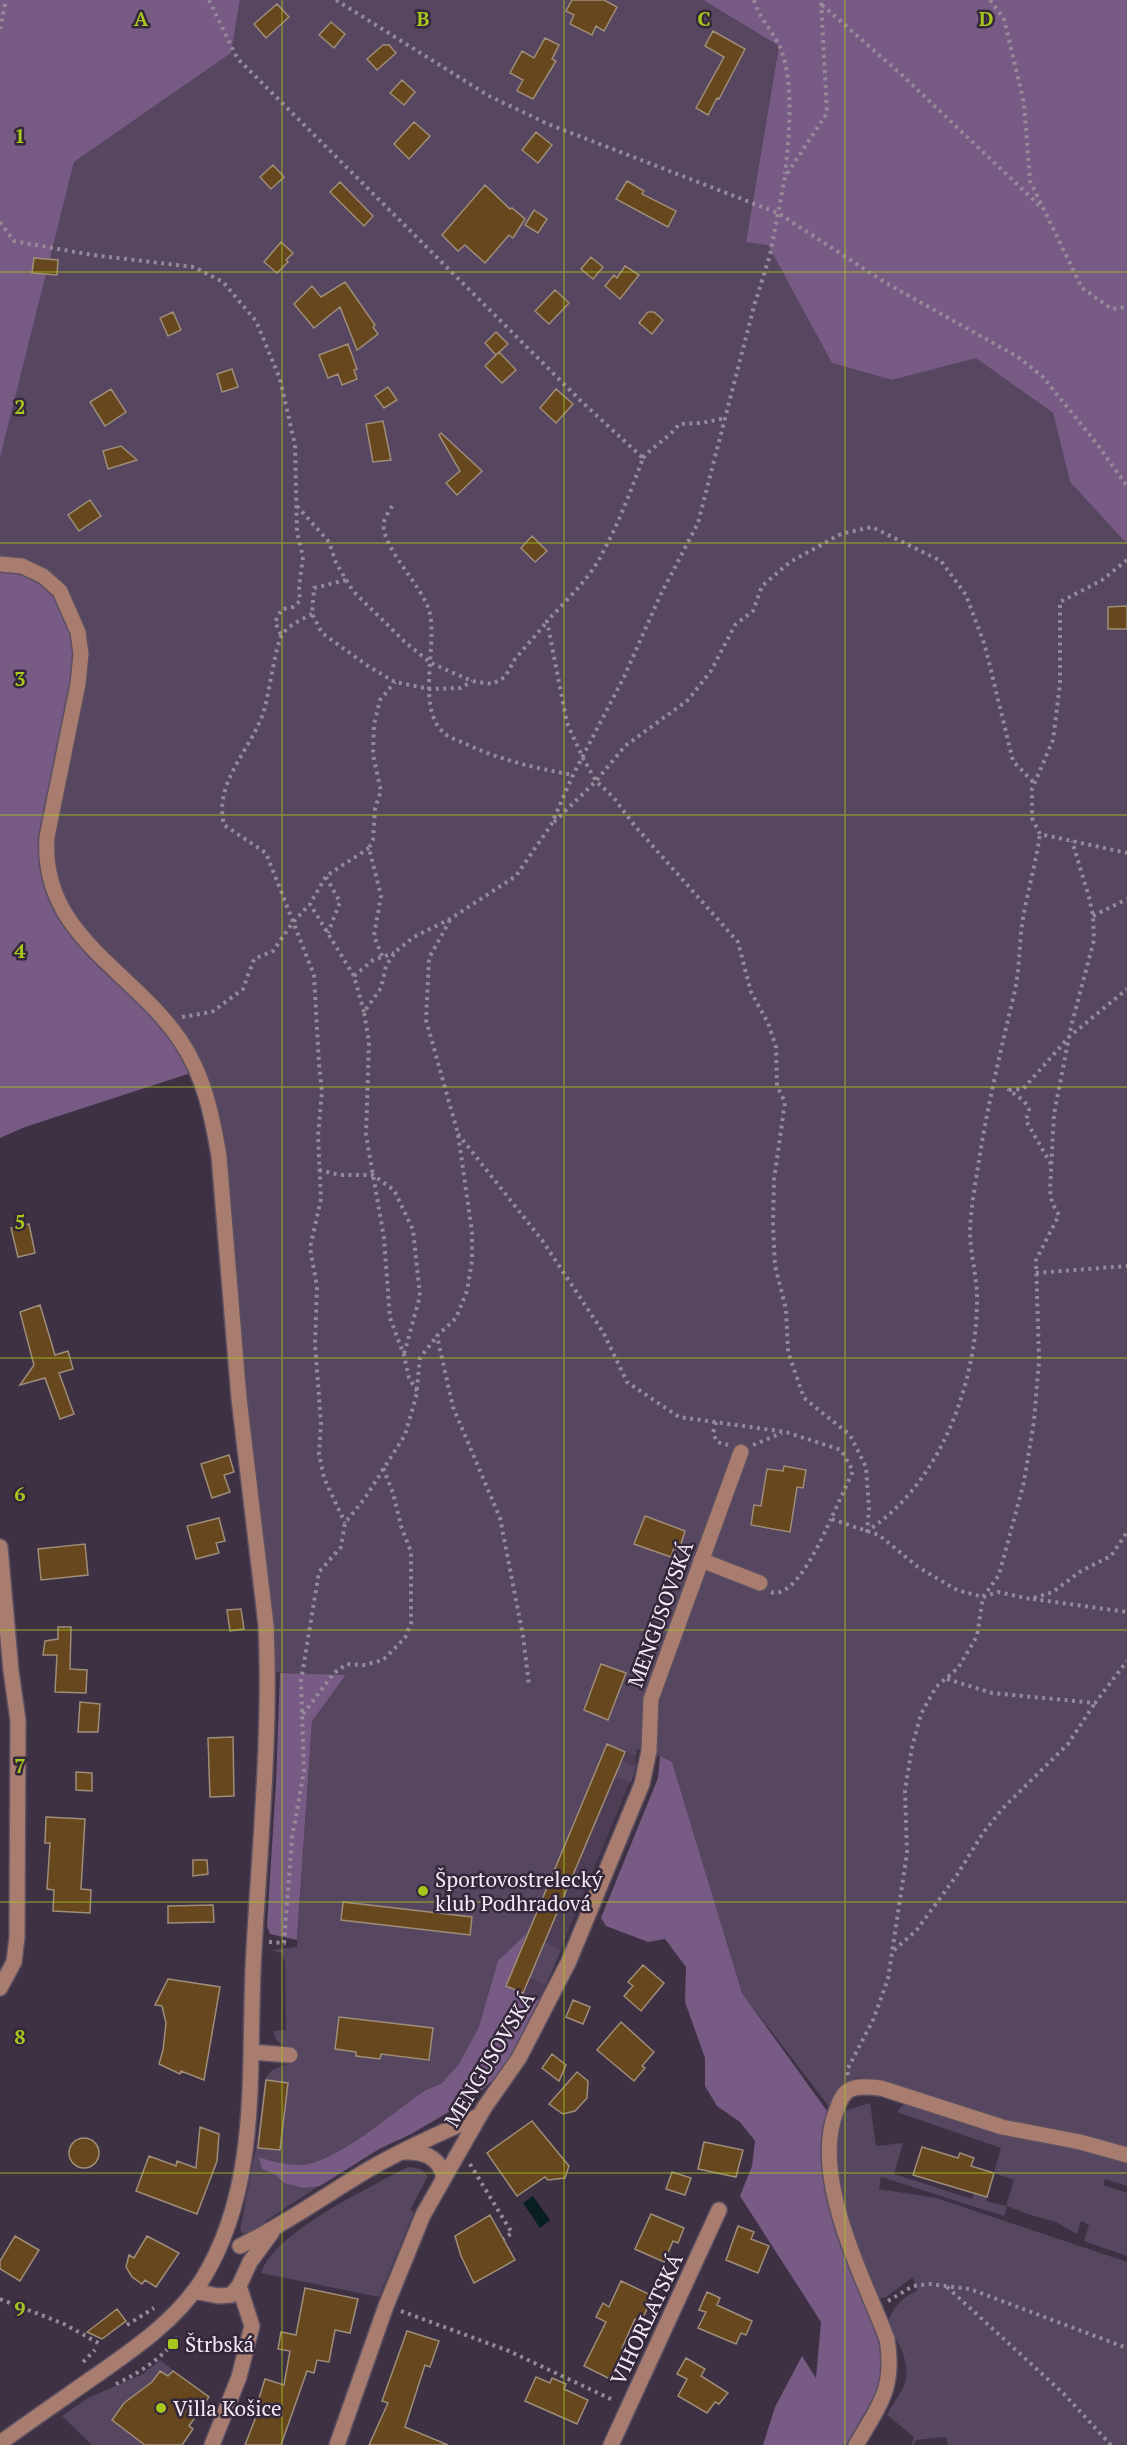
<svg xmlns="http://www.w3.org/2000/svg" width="1127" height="2445" font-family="'PT Serif',serif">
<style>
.built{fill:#4d3d55}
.green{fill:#57465f}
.forest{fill:#775b84}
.water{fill:#081e20}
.building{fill:#66471e;stroke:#9e8d78;stroke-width:1.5}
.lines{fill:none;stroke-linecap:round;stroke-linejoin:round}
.minor-casing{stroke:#5b4f61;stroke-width:18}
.path{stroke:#958a9a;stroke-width:4;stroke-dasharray:3 4.5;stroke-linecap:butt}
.minor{stroke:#a87c6f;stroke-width:15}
.grid{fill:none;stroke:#a7c71e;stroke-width:1.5;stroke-opacity:0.55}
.poi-dot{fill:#a7c71e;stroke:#332739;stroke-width:2}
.labels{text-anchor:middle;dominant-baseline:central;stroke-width:5;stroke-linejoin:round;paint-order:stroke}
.street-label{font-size:21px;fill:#f3ebf7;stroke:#332739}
.poi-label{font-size:21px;fill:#f3ebf7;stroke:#332739;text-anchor:start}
.grid-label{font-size:20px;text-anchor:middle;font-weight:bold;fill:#a7c71e;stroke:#332739;stroke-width:5;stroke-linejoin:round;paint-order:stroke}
</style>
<rect width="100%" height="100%" fill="#3e3144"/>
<path class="built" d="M607,1744L636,1756V1767L540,2000L506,1986Z"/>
<path class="green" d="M240,0H703L779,46L746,241L768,244L832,363L892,380L976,357L1053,413L1070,482L1127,544V2151L1004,2124L859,2077C840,2085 838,2090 830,2108L742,1993L672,1762L649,1751L637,1749L636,1756L608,1744L507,1986L540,2000L493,2080L477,2094L411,2134L379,2149L325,2182L267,2220L250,2235L242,2233L240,2230L256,2147L265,2079L272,2070L290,2063V2048C281,2044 274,2042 274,2031L286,2030L285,1962L282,1953L271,1950L297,1947L312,1720L346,1676L269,1672L219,1156L197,1071L64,914L0,564V458L74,162L231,53Z
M621,1760L636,1767L631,1783L614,1777Z
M544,1942L561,1950L546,1985L529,1977Z
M870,2103L876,2146L903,2143L894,2174L972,2199L974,2193L987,2197L986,2201L1006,2206L1014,2180L994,2173L1001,2148L897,2112L904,2104L912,2103L1127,2159V2186L1105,2179L1103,2185L1127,2193V2256L1084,2241L1089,2225L1081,2221L1077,2234L1056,2222L1027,2214L1007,2206L1004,2216L881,2177L879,2189L936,2198L1127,2262V2445H948L946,2437L916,2440L914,2445H911L914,2437L887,2415C892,2405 900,2395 904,2385C912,2365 899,2342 888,2326C891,2308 900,2299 917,2291L913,2277L885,2298H879L857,2251L832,2163L836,2127L844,2111Z
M409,2167L421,2169L428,2176L410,2210L414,2212L379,2297L261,2273C276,2231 363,2192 403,2169Z
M160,2360L173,2370L168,2376L160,2371L152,2382L124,2403L112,2420L145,2445H92L62,2416L88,2398L143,2374Z"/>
<path class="forest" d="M0,0H240L231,53L74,162L0,458Z
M703,0H1127V544L1070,482L1053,413L976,358L892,380L832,363L768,245L746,242L779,46Z
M0,561L43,576L78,632L52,812L54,893L197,1071L25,1127L0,1138Z
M280,1673L346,1675L312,1721L297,1940L270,1934L267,1926L276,1783Z
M660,1756L672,1762L742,1993L827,2111L825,2139L876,2326L883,2372L879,2388L846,2445H763L775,2407L802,2356L816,2378L821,2322L740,2196L752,2166L755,2141L740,2122L717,2106L705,2086V2058L685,2002L686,1967L665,1939L648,1942L606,1926L601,1918L658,1778Z
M526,1934L507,1986L540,2000L514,2054L493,2080L477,2094L442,2116L411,2134L379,2149L320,2186L304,2188L284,2183L276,2175L262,2169L259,2157C271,2162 295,2167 309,2164C347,2154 392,2113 426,2090L441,2084L459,2064L479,2027L498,1961Z"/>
<path class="water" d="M533,2196L550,2220L540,2228L523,2203Z"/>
<path class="building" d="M572,0H604L617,7L604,31L596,26L592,35L570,24L574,15L566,11Z
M277,4L289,17L266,38L254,24Z
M331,22L345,34L334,48L319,35Z
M713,31L745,49L719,99L717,98L708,115L696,108L724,57L705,46Z
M545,38L559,45L552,59L556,61L533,99L517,91L523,80L510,73L522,51L534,58Z
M383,45H389L396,53L377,70L367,59Z
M402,80L415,92L404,105L390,93Z
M414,122L430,136L409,159L394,144Z
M536,132L552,145L538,163L522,150Z
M273,165L284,177L271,189L260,177Z
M627,181L644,191L642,194L676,211L668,227L616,199Z
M340,182L373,216L364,226L330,192Z
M485,185L510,209L512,208L525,219L513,238L509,235L485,263L465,245L458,251L442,235Z
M534,210L547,219L538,233L525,225Z
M281,242L293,253L286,260L288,262L277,273L264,262Z
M591,257L603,267L593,279L581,269Z
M34,258L58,260L57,275L32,273Z
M625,266L639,275L620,299L605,286L614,275L617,278Z
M345,282L375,325L373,327L378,334L357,350L340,307L314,328L294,304L312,286L321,297Z
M555,290L569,303L549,324L535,311Z
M173,312L181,330L168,336L160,318Z
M648,312H654L663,320L652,334L639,323Z
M496,332L508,344L496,355L485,343Z
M348,344L357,369L354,370L357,379L342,385L338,374L328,378L319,355Z
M499,352L516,370L502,383L485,366Z
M232,369L238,387L222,392L217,374Z
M388,387L397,400L384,408L375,396Z
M111,389L126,412L105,426L90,402Z
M556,389L573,404L556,423L540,408Z
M383,421L391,460L373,462L366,424Z
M441,433L482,471L457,495L446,483L460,471L439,435Z
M121,446L137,460L108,469L103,451Z
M90,500L101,516L79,531L68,515Z
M532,536L547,551L535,562L521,548Z
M1127,606V629H1108V607Z
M29,1224L35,1253L18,1257L11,1228Z
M40,1305L55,1355L68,1351L73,1369L59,1373L74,1414L60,1419L45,1378L20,1385L34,1365L20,1312Z
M229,1455L234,1472L224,1475L230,1492L212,1498L201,1464Z
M784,1466L806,1470L803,1488L797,1487L790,1532L751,1525L754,1505L761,1506L767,1469L783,1471Z
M645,1516L685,1531L679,1550L674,1548L671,1557L634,1544Z
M219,1518L225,1541L216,1543L219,1553L196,1559L187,1526Z
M85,1544L88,1575L41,1580L38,1549Z
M241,1609L244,1629L230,1631L227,1610Z
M58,1627H71L70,1669L87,1670L86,1693L55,1692L57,1655H43L45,1641L58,1639Z
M601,1664L626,1673L608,1720L584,1710Z
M80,1702L100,1704L98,1732H78Z
M233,1737L234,1796L210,1797L208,1738Z
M607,1744L625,1752L523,1993L506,1986Z
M76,1772L92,1773V1791L76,1790Z
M46,1817L85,1819L81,1889L91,1890L90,1913L53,1911L54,1890L47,1889L50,1843H45Z
M193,1860H207L208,1874L193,1876Z
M343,1902L472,1917L470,1935L341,1920Z
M213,1905L214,1922L168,1923V1906Z
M643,1965L664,1983L641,2011L624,1996L633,1986L628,1982Z
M168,1979L220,1987L204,2080L181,2071L180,2074L159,2064L163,2050L166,2023L162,2006L155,2005Z
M573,2000L590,2007L583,2024L566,2017Z
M339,2017L433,2028L429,2060L381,2054L380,2059L356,2056V2052L335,2049Z
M621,2022L654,2052L642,2066L645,2068L634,2081L597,2050Z
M552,2054L566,2065L559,2081L542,2068Z
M577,2072L588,2081L587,2098L575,2111L563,2114L549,2104Z
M266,2080L288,2083L280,2150L258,2148Z
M532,2121L569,2166L565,2178L548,2180L545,2177L517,2196L487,2153Z
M200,2127L219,2134L217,2161L197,2214L136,2191L149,2156L176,2166L177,2161L196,2168Z
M69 2153a15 15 0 1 1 30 0a15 15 0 1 1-30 0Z
M704,2142L743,2150L736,2177L698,2169Z
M922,2147L958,2158L960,2153L974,2158L971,2166L994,2173L987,2197L913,2175Z
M672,2172L691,2178L685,2195L666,2189Z
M651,2214L684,2228L678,2243L673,2241L664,2262L635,2249Z
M490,2215L515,2260L474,2283L461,2256L455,2236Z
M738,2226L754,2232L751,2239L769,2246L758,2273L726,2260Z
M15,2236L39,2250L20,2281L0,2269V2261Z
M147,2236L179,2253L156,2287L145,2280L142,2284L132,2277L126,2267L129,2255L134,2258Z
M621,2281L653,2296L641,2322L635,2319L622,2348L625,2350L610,2379L584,2366L606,2322L596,2317L603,2303L609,2307Z
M305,2288L358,2299L350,2333L335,2330L329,2362L317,2360L314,2373L307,2371L281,2445H245L259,2409L256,2408L265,2379L284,2385L290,2351L278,2349L281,2332L296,2335Z
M707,2292L720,2298L717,2305L752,2321L746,2335L741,2333L736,2344L698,2328L706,2312L699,2310Z
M117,2309L126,2321L102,2339L87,2332Z
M407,2331L439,2341L430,2367L425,2365L405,2427L448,2445H369L388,2403L382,2401Z
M686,2358L705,2369L701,2376L728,2393L719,2404L715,2402L707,2413L678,2396L687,2379L677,2374Z
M160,2371L168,2376L173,2371L209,2397L189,2426L193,2429L182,2445H145L112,2420L124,2403L152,2382Z
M536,2377L550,2383L552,2378L566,2384L564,2389L588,2400L577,2424L525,2401Z"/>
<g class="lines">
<g class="minor-casing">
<path id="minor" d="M0,564L22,566L43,576L60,591L78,632L81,654L78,684L47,837C40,935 132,969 180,1040C204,1075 212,1115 219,1156L239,1398L266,1625C271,1733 260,1842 254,1950C247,2060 263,2182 202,2280C175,2322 131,2351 91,2379C61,2400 30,2421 0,2443
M0,1547L11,1671L18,1720L17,1937L14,1962L0,1988
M701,1560L760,1583
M252,2052L290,2055
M403,2152C422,2151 439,2156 444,2177
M240,2246C286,2224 327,2194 371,2168C406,2148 442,2132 479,2116
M194,2291L218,2296L231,2295L239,2286L250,2262L272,2232
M212,2445L239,2377L252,2326L239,2286
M337,2445L386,2306L423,2215L484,2108L519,2058L569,1961L642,1784L649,1751L651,1699L741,1452
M611,2445L719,2210
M856,2445C880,2404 895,2388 887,2339C863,2276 809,2175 837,2109C839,2103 842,2094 849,2090C858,2085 871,2087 881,2088L1002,2127L1080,2142L1127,2155"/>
</g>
<path class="path" d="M209,0L237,58L582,402L643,458C630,493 617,528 598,561C585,583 565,602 547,621L567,723L583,758L596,781L614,798L634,825L738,942L751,992L768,1023L776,1047L777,1086L785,1102L774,1180L773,1224L775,1266L786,1309L788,1352L804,1398L850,1435L866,1467L869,1509L867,1531C939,1485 976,1386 977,1303C978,1279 970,1255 970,1231C971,1206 976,1179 980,1154C989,1099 1002,1045 1015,990C1020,967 1019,942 1023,918C1028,890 1036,862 1040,834
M336,0L489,96L548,124L778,213L886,283L1018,357L1043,377L1097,444L1127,486
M754,0C759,18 771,29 779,45C795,78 789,138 785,174
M990,0L1004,19L1024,103L1030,181L1082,288L1112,309L1127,307
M822,5L903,76L1041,207
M0,29L6,0
M0,222L14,241L92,255L194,267L223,282L256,321L280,379L295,445L297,532L303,557L299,587L300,601L293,607L282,609L275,622L281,635
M643,458C655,444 668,439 679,424L702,423L725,418
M297,506L329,542L336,563L353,591L406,643L431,663L472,681L492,684L505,677L515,659L547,622
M392,506C390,510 385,517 384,522C379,546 424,586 430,614C437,649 416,708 444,733C449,738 457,740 464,743C499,760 535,768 573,775
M1127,560L1102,580L1060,602V684L1053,740L1032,789V818L1040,834L1127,853
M346,580L314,588L312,614L322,633L368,666L395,682L430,689L461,688L472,681
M312,614C303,619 288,625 282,635C276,644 269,692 265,707C254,748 213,780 224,825L266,853L314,975L319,1064L322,1091L318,1136L321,1199L310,1248L317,1286L315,1344L321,1423L319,1454L324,1478L345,1523
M554,822L596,781L625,746L688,700L711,671L735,625L753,611L762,586L790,562L841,534L872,527L941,561L966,595L985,646L1013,761L1035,784
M326,877L340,902L328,933
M1093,916L1127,899
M450,920L429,958L426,1020L458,1134L472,1232V1261L467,1291L456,1318L437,1336L453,1407L500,1518L523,1636L529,1685
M382,956L374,936L381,896L369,848L373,840L375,808L381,791L373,755L374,724L380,700L395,682
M354,976L373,960L394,953
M364,1012L354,976L310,904L326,876L369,848
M182,1017L212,1012L243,989L254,959L273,951L293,922L310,904
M458,1134L542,1240L603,1332L627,1382L679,1417L786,1432L841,1450L853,1471L831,1519L879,1535L918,1567L957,1590L983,1597L998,1592L1030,1599L1053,1592L1081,1571L1111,1556L1127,1532
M1051,1164L1026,1121L1029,1109L1024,1101L1009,1090L1023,1089L1069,1037L1127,989
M319,1170L340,1175H373L394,1190L413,1230L420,1296L404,1354
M1036,1273L1127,1266
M417,1391L409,1378L404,1355L390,1318L384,1238L366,1135L369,1042L364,1012L381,988L386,966L395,952L414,937L450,919L516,876L551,825L573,775L624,677L660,596L698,523L754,306L770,255L785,177L827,113L821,0
M716,1422L713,1433L717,1442L728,1445
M753,1445L782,1433
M771,1592C795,1600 822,1538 831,1519
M1033,1599L1127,1612
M947,1679L992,1693L1095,1703L1127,1661
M303,1714L334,1673L347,1664L364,1665L383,1660L405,1638L411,1623V1552L401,1526L393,1493L383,1468
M269,1942L284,1943L292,1838L304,1771L301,1681L319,1572L341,1547L345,1523L365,1498L405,1435L416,1397L420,1358L437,1336
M894,1950L916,1931L957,1875L983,1833L1003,1808L1068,1744L1095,1703
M848,2075L847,2070L873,2020L888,1979L907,1853L905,1790L912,1747L921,1714L936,1687L958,1668L977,1636L983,1597L999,1575L1024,1482L1034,1421L1039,1360L1036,1260L1059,1215L1052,1203L1050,1190L1054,1114L1071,1027L1094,940L1093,916L1089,897L1072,841
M470,2164L512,2233L503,2239
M947,2287L1064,2394L1111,2445
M0,2299L64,2324L102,2345
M888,2301L913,2286L929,2284L970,2289L1127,2348
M401,2311L509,2351L615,2401
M127,2325L154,2308
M83,2362L95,2350
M116,2384C141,2372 164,2357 180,2334"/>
<use href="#minor" class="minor"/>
</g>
<path class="grid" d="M282,0V2445M564,0V2445M845,0V2445M0,272H1127M0,543H1127M0,815H1127M0,1087H1127M0,1358H1127M0,1630H1127M0,1902H1127M0,2173H1127"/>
<g class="poi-dot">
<circle cx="423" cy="1891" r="6"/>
<rect x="167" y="2338" width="12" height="12" rx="3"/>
<circle cx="161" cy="2408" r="6"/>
</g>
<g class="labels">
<g class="street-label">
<text transform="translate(660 1614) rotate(-70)">MENGUSOVSKÁ</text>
<text transform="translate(489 2059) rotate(-59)">MENGUSOVSKÁ</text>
<text transform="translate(646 2319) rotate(-65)">VIHORLATSKÁ</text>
</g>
<g class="poi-label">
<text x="435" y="1879">Športovostrelecký<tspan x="435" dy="24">klub Podhradová</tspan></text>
<text x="185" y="2344">Štrbská</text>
<text x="173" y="2408">Villa Košice</text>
</g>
</g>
<g class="grid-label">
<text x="141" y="26">A</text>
<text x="423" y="26">B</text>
<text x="704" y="26">C</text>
<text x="986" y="26">D</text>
<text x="20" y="143">1</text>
<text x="20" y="414">2</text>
<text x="20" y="686">3</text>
<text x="20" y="958">4</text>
<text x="20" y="1229">5</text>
<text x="20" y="1501">6</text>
<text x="20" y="1773">7</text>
<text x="20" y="2044">8</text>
<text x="20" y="2316">9</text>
</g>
</svg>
